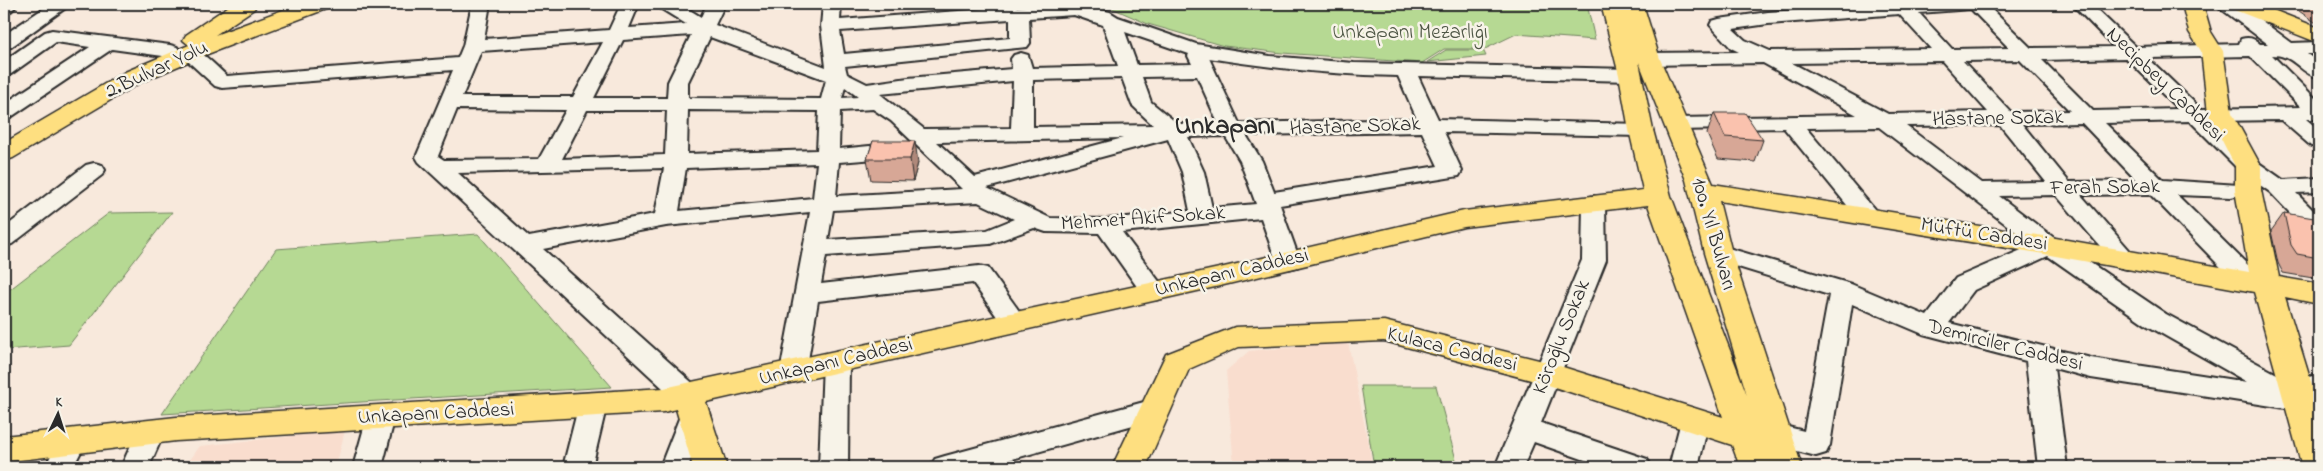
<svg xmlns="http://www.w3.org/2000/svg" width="2323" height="471" font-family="'Indie Flower',sans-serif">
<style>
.built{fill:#f9ddce}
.green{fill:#b6d993;stroke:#70825f}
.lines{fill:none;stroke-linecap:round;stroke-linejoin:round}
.minor-casing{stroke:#2b2b2b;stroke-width:4}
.major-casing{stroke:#2b2b2b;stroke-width:3}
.minor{fill:#f7f3e8;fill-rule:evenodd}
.major{fill:#fedf80;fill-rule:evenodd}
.wall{fill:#d7a796;stroke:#2b2b2b}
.shaded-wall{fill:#af887a;stroke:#2b2b2b}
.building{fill:#fac2ae;stroke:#2b2b2b}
.labels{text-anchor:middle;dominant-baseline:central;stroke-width:5;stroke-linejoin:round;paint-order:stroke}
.park-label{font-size:21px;fill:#4e5645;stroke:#f7f3e8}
.street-label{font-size:21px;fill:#2b2b2b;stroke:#f7f3e8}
.district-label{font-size:26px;font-weight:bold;fill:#2b2b2b;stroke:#f7f3e8}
</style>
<rect width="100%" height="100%" fill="#f8e9dc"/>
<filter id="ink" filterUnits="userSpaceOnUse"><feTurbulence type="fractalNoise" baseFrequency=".02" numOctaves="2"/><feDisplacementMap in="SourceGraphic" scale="10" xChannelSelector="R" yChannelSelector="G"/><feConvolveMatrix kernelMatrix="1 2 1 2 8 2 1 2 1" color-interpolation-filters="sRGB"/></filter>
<g filter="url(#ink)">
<path class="built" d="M1348,342L1373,467H1234L1226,371L1249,351Z
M345,430L336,467H185L200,446Z"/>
<path class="green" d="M1103,4H1587L1595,40L1516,34L1485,49H1444L1422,63L1282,53L1224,46L1148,24Z
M1446,50H1483L1486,56L1427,62Z
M172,212L69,345L4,350V294L109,213Z
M478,234L612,387L162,414L276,249Z
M1361,386H1436L1458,467H1374Z"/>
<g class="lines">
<g class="minor-casing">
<path id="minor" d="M4,4H18L11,11L4,13Z
M50,4H71L11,47L4,49V35Z
M472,4H490L484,39L609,30L621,4H639L629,28L686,24L660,8L658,4H680L701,17L707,4H725L715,25L826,67L821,26L823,4H841L840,20L1052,4H1078L1110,12L1118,17L1196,44L1270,56L1354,63L1631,69L1638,71L1641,75L1638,79L1631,81L1418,76L1438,119L1641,124L1649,125L1652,130L1649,135L1641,136L1444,132L1462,171L1459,176L1280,205L1300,261L1297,267L1288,269L1279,267L1276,261L1261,218L1122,232L1167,292L1163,298L1154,300L1145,298L1099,233L1046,232L1034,228L990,244L826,256L821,284L979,266L988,268L1027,322L1023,328L1014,331L1005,328L973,283L818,301L806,372L803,379L793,382L783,379L780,372L810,212L666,226L543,249L698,388L702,395L698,402L688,405L678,402L419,162L416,157L453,70L222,88L215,86L179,53L182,49C199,45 214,65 227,76L458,58L463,46ZM1074,15L1103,25L1118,66L1032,68L1028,55L1021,53L1014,55L1011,59L1012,69L908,78L867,84L847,74L845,66L1027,47L1030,43L1029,18ZM1010,19V38L844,54L840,31ZM1125,32L1189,54L1188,56L1192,64L1137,65ZM691,35L668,82L667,98H594L623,40ZM710,37L826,80L821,99L688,98V82ZM603,42L573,97H462L481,51ZM1209,58C1271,68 1334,75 1398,76L1417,119L1239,123ZM1197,76L1218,123L1178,124L1151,102L1142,77ZM1122,78L1132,105L1153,125L1033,127V80ZM1013,81L1011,128L924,129L880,94ZM845,87L858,97L842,98ZM457,109L566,110L539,159L444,160L438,156ZM873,109L891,121L962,189L836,196L839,162L900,157L908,155L911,150L908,145L900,143L839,149L840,111ZM587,110H667L665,155L562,159ZM688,110L819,111L817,150L687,154ZM1422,132L1438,166L1274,192L1262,161L1246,135ZM1225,136L1240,161L1256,204L1212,208L1204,172L1188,137ZM1123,138L975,177L937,142ZM1168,139L1182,172L1190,211L1106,219L1050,218L987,188ZM817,163L813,198L679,211L686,168ZM664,168L655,214L529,237L458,173ZM978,202L1014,219L987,230L828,240L833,210Z
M1891,4H1986L2031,48L2114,47L2072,4H2091L2136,47L2239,44L2241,39C2249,37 2254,38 2260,44H2268L2220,8L2218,4H2239L2292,43L2319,42V54H2307L2319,63V78C2299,73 2295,55 2272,55L2319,102V119H2306L2319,130V147L2311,146L2281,120L2214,121L2256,161L2283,180L2319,178V192L2296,193L2319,216V237L2311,235L2270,192L2240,171L2190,121L2105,123L2163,180L2239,185L2242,190L2239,195L2231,197L2177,195L2259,276L2262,282L2259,288L2250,290L2241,288L2150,194L2081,195L2139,261L2136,267L2127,269L2118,267L2056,195L1999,196L2058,241L2166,314L2299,386L2309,377L2319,374V417L2290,406L2285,408L2091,378L2054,368L2067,467H2038L2026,361L1923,334L1852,304L1830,445L1826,453L1816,456L1766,443L1762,435L1766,427L1776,424L1804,431L1829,295L1709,258L1706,253L1709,248L1718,245L1851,284L1927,316L1956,278L2033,245L1879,127L1806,128L1880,216L1876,221L1868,223L1860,221L1784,128L1676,130L1669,128L1665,124L1669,120L1676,118L1857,115L1763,63L1649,65L1642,63L1639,59L1642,55L1649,53L1739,52L1731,48L1710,25L1712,21L1719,19L1768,12ZM1971,9L2009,48L1952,49L1919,13ZM1899,14L1931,49L1770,51L1745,40L1733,29L1768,24ZM2250,56L2301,107L2201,109L2148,58ZM2126,58L2178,109L2093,111L2042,60ZM2020,60L2070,111L2011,112L1963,61ZM1942,61L1988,112L1888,114L1792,63ZM2082,123L2137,181L2069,182L2022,124ZM2000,125L2046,182L1982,183L1906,126ZM2048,256L2148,326L2247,382L2091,358L1949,323L1974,290Z
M52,30L170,45L177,47L180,51L177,55L170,57L112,49L11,117L4,119V104L90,47L56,42L11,74L4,76V61L45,32Z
M94,163L102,165L105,170L102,175L12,244L4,246V228L86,165Z
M1594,196L1602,198L1605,203L1606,260L1541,423L1647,459L1652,467H1605L1534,442L1523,467H1495L1582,260L1583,203L1586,198Z
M836,353L845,355L849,362L848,467H819L823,362L827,355Z
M593,394L603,397L607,404L592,467H563L579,404L583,397Z
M1155,399L1165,402L1169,409L1165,416L984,467H930L935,459L945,456Z
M694,406L704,409L708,416L688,467H660L680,416L684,409Z
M381,407L391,410L395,417L382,467H353L367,417L371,410Z
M1695,411L1705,414L1709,421L1698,467H1669L1681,421L1685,414Z
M150,422L160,425L164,433L149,467H121L140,425Z
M73,429L83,432L87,440L73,467H45L63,432Z"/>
</g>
<g class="major-casing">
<path id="major" d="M232,4H257L254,9L215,35L299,4H329L326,9L197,58L141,82L13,158L4,161V143L125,72L189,45L183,40L186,35Z
M1601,4H1643L1660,59L1713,184L2050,237L2249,272L2235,190V166L2208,113L2201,51L2189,32L2182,4H2203L2211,32L2223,51L2232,113L2261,166V190L2279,277L2319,284V304L2285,297L2319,408V467H2302L2254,292L2050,255L1719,201L1732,253L1802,467H1740L1732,445L1542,383L1384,341L1239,347L1189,369L1146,467H1112L1166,354L1235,327L1384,321L1547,362L1723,417L1648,205L1464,227L1224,285L706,402L727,467H693L676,409L664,412L176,441L4,462V436L176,417L664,388L1224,267L1464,211L1643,190L1629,130L1619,75ZM1639,62L1686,180L1704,253L1747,395L1671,196L1653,130Z
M2229,4H2258L2319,28V43L2232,9Z"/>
</g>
<use href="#minor" class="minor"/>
<use href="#major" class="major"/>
</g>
<path class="wall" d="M2304,4H2319V25L2299,11Z
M1714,113L1763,140L1755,162L1718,159L1707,134Z
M873,141L918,163L913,181L871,180L867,159Z
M2284,213L2319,228V279L2283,273L2278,263L2271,231Z"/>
<path class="shaded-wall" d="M915,141L918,163L913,181L910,159Z"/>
<path class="building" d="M1714,113H1745L1763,140L1725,137Z
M873,141H915L910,159H867Z
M2284,213L2314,218L2319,228V258L2297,254L2291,245Z"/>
</g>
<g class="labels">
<g class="park-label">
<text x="1410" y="33">Unkapanı Mezarlığı</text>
</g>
<g class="street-label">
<text transform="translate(157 70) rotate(-25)">2.Bulvar Yolu</text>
<text transform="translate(2165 85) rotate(44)">Necipbey Caddesi</text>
<text transform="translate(1998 119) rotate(-1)">Hastane Sokak</text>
<text transform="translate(1355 127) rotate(-2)">Hastane Sokak</text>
<text transform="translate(2105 188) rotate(-1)">Ferah Sokak</text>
<text transform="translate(1143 219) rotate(-4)">Mehmet Akif Sokak</text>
<text transform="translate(1713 234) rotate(74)">100. Yıl Bulvarı</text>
<text transform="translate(1984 235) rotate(9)">Müftü Caddesi</text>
<text transform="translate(1232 273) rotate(-13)">Unkapanı Caddesi</text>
<text transform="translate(1562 337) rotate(-68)">Köroğlu Sokak</text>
<text transform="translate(2005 346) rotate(14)">Demirciler Caddesi</text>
<text transform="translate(1452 350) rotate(14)">Kulaca Caddesi</text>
<text transform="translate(836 362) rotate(-13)">Unkapanı Caddesi</text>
<text transform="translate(436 414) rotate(-3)">Unkapanı Caddesi</text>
</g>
<g class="district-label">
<text x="1225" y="127">Unkapanı</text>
</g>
</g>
<rect width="2323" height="471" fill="none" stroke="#f7f3e8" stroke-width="20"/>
<rect x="10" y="10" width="2303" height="451" fill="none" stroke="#2b2b2b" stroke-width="2" filter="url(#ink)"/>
<g transform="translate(58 414) rotate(4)" stroke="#f7f3e8" stroke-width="4" paint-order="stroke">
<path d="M0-4L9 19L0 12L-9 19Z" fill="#2b2b2b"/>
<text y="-8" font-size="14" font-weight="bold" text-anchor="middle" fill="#2b2b2b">K</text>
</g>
</svg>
